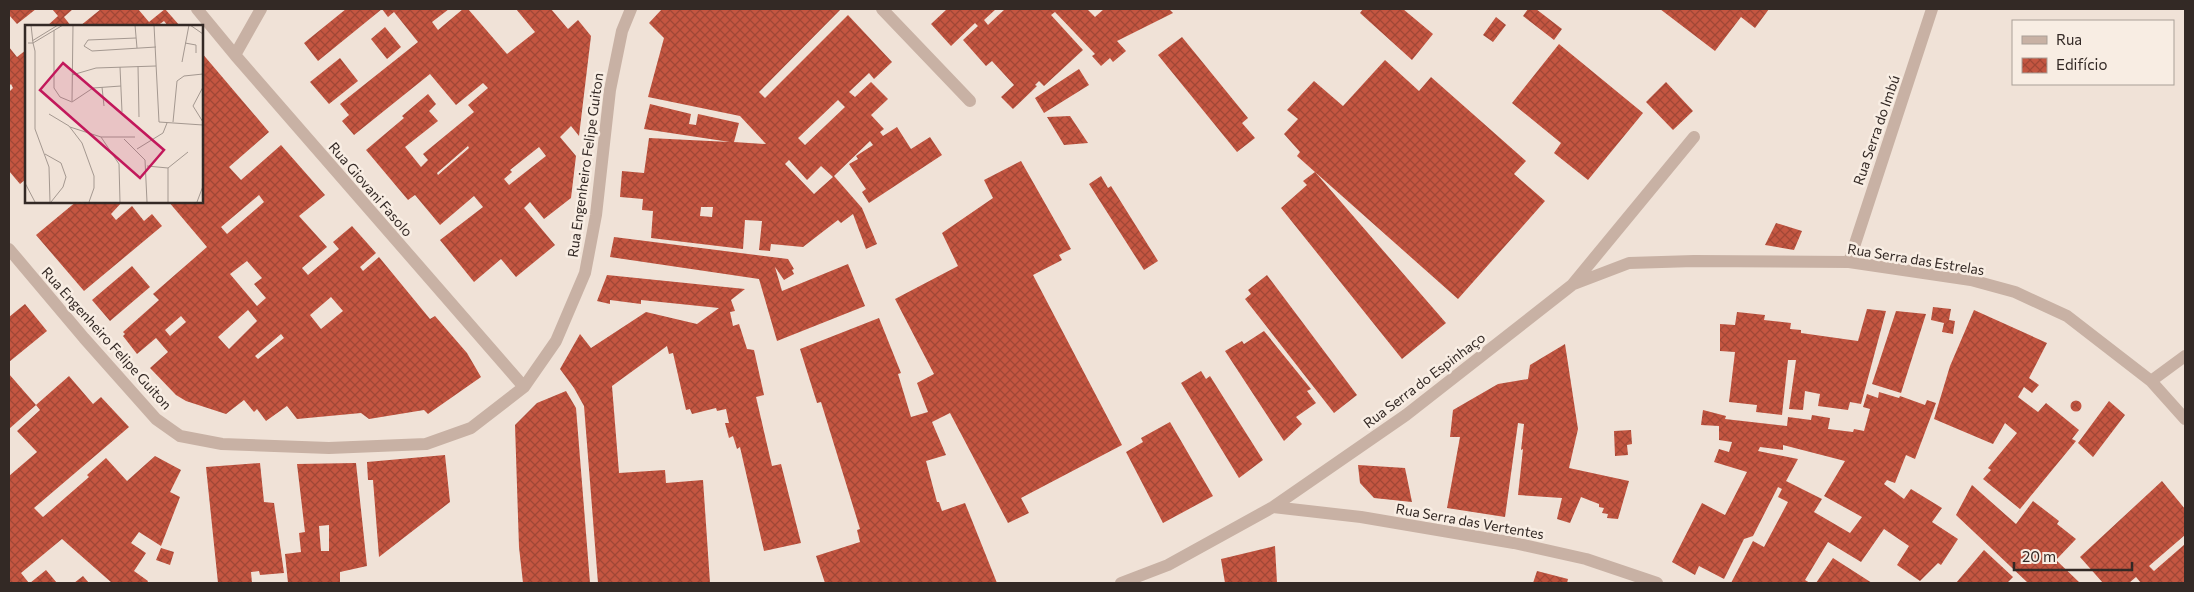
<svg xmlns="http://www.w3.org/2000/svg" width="2194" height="592" font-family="Commissioner,sans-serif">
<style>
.building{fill:url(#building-cross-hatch);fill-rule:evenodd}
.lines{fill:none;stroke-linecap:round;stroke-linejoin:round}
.minor{stroke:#c8b1a4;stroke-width:12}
.labels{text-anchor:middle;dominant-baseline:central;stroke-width:5;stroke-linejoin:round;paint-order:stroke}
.street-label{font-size:14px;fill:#332925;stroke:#f8ede3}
.inset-road{fill:none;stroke:#a49890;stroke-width:1}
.view{fill:#c2185b;fill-opacity:0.15;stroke:#c2185b;stroke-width:2.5}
.inset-edge{fill:none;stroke:#332925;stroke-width:2.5}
</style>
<defs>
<pattern id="building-cross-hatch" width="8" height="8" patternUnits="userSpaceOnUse" patternTransform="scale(1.25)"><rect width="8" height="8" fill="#c45641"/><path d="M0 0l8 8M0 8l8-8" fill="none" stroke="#a04736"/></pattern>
</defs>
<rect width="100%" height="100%" fill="#f0e2d7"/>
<path class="building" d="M9,9H36L17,24L9,15Z
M52,9H73L64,17L71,26H47L58,16Z
M101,9H138L149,22L165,9L180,26H168L164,21L157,26H80Z
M346,9H449L432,22L438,30L463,9H468L507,54L535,32L516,9H551L568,29L578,20L591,36L579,136L571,126L560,137L576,156L571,198L544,219L530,202L524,208L555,245L516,277L501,259L474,282L440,240L483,207L474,196L440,225L415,195L408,200L366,150L404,118L402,116L428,94L436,104L429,111L438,121L405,147L421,167L428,160L423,154L474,112L468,105L488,88L483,83L456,105L430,74L354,135L342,121L349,115L340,104L418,42L394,12L388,17L382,9L318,61L304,43ZM468,146L469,148L438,175L437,173ZM539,147L546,156L509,185L504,179L512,172L510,170Z
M662,9H841L759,92L765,98L848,15L892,62L874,79L869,73L849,92L855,97L871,82L888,99L871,115L884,129L880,132L883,136L897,127L911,149L930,137L942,155L869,203L862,192L866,189L849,164L858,159L856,156L873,145L870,141L834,176L862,208L877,244L866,249L853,214L841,223L838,220L803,247L771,244L770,251L759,250L762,221L745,220L743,249L651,238L653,211L642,210L643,199L620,197L622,171L644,173L649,138L730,142L644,129L650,104L691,114L689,124L696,125L698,114L739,123L734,142L766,144L740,116L648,97L664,38L649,23ZM838,100L845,107L805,145L798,138ZM789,160L807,180L821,166L833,177L814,194L785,164ZM701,207H713L712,217L700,216Z
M947,9H996L984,20L988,25L1005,9H1087L1095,17L1104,9H1169L1173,13L1117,41L1126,51L1113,62L1110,58L1101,66L1092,56L1095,54L1055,12L1051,15L1083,50L1044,86L1039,81L1035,85L1037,86L1013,109L1001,97L1014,85L992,61L986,66L963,40L978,26L975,23L951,46L931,24Z
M1363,9H1403L1433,34L1412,60L1360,13Z
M1528,9H1536L1562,29L1554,40L1523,16Z
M1660,9H1769L1755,28L1741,17L1715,51Z
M1496,17L1506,25L1493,42L1483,35Z
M385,27L401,47L387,59L371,39Z
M1182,37L1248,118L1242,123L1255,138L1237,152L1158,55Z
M1559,44L1643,113L1588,180L1554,153L1561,143L1512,103Z
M9,47L17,57L26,50V179L20,184L9,171V92L13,88L11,84L9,86Z
M201,52L269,132L229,167L241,180L281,145L325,195L299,216L327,247L302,268L308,275L339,249L333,242L352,226L376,253L360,267L363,271L379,257L430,319L435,316L467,353L481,377L428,414L424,410L369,419L361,413L297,419L287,406L266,421L257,409L254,412L244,400L226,414L186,401L176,395L150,368L168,352L156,338L137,354L123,336L125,334L123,332L159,300L153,294L207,247L168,201H201ZM259,195L264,202L227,234L221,227ZM247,261L262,278L254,284L266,298L257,306L230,274ZM331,297L343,311L321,329L310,315ZM248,310L257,321L229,349L218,337ZM181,316L186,322L170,336L165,330ZM281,334L284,338L258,359L255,356Z
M340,58L358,81L329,104L310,82Z
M1385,60L1419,91L1431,77L1526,161L1514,174L1545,201L1458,299L1315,172L1446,323L1402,359L1281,208L1307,185L1303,181L1315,172L1297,156L1300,152L1284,134L1298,119L1287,110L1314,81L1343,106Z
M1079,69L1089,85L1044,113L1035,98Z
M1666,82L1693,111L1673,130L1646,102Z
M1070,116L1088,143L1064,145L1047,117Z
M1021,161L1071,249L1059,255L1062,260L1033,275L1122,445L1021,498L1029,513L1008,523L950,413L932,422L946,455L926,461L937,502H939L942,511L965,503L997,583H825L816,556L860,542L857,530L860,529L821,402L817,403L800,349L879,318L901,373L898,374L911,417L928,412L917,383L934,374L895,299L958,266L942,233L993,198L984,180Z
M1101,176L1108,188L1111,186L1158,261L1144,270L1089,184Z
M77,201H123L111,214L116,220L132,206L144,221L152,214L162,226L84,291L36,235Z
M1776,223L1802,231L1794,250L1765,245Z
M614,237L788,259L794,269L792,270L794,274L784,280L775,267L782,291L848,264L865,306L777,341L759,279L610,257Z
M132,266L150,287L110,321L92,300Z
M607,275L745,289L731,300L735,311L730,312L733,326L739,324L747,349L754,350L764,395L756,397L772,466L781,464L801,543L764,551L740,447L737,449L733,436L729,438L725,423H729L726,409L717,411L716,408L692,414L690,409L686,410L673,353L669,354L667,346L612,386L619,473L665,470L666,483L703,480L710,583H598L584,406L574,388L560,369L580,334L591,348L646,312L697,324L719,308L641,300V304L610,300V304L597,301Z
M1267,275L1357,395L1334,413L1245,299L1251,294L1248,290Z
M25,304L47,331L9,362V317Z
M1933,307L1951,309L1949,320L1955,321L1953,334L1942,332L1944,323L1931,320Z
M1867,309L1886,311L1861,404L1850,402L1848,410L1818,406L1820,394L1805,391L1803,410L1789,409L1796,360H1788L1782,415L1756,412L1757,405L1729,402L1735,352L1720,351V324L1735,325L1737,312L1765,315L1764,320L1791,323L1790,329L1801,330V333L1858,341Z
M1974,310L2047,343L2029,378L2039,385L2032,393L2024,387L2018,397L2038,412L2046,403L2079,430L2072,439L2076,441L2020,509L1983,479L1991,470L1988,468L2017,433L2005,423L1993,444L1934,419L1950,366Z
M1896,311L1926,314L1901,393L1872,384Z
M1264,331L1311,389L1307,391L1316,403L1296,417L1302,424L1284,441L1225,351L1242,341L1244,344Z
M1565,344L1578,429L1569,468L1629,481L1618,519L1607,518L1608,514L1602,513L1604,508L1599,507V504L1581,497L1570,523L1557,519L1562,498L1518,495L1523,449L1521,450L1524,424L1518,423L1505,517L1447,508L1460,437H1450L1453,410L1498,384L1528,379L1530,365Z
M1201,371L1206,379L1210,376L1263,460L1239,478L1181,383Z
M9,374L36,405L9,429Z
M69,376L93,404L101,397L129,427L34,508L43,517L89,477L87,475L106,458L127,481L155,456L181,470L170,492L180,497L161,546L139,532L131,543L146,553L134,571L148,581L147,583H112L62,539L21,573L29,583H9V476L37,452L17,431L40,410L36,405Z
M566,391L576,408L590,583H523L519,547L515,425L537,403Z
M1879,392L1899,398L1900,396L1925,405L1927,400L1936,403L1915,459L1906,455L1895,483L1887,480L1884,484L1904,499L1911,489L1942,508L1932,522L1958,539L1941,565L1938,563L1920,581L1897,565L1909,546L1884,529L1861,562L1828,542L1805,580L1810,583H1731L1753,541L1764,547L1788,502L1778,497L1782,489L1778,487L1753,536L1744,539L1724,579L1699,566L1695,575L1672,562L1702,503L1725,515L1747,472L1714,462L1719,449L1729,452L1732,442L1719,440V426L1701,425L1703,410L1726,416L1725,419L1787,426L1788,417L1811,420L1812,415L1830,418L1828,429L1853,432L1854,429L1864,431L1870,409L1863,407L1867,394L1878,398ZM1783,445L1845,461L1824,496L1862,517L1850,533L1814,512L1822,499L1786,481L1798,459L1758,451L1760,447L1783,450Z
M2070.5 406a5.5 5.5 0 1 1 11 0a5.5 5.5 0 1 1-11 0Z
M2109,401L2125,415L2093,457L2078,443Z
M1170,422L1213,496L1163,523L1126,452L1143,442L1141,438Z
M1631,430L1632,444L1627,445L1628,455L1615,456L1614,431Z
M445,455L450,502L379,557L373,480H368L367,462Z
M260,463L264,502L274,503L284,573L260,575L259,571L251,572L252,583H218L206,467Z
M356,463L367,566L340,572V582L338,583H288L285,554L301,552L299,533L305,532L297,464ZM329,525V551H321L319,526Z
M1358,465L1405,468L1412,502L1374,498L1360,483Z
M2162,481L2185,509V535L2149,566L2154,571L2185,544V583H2141L2136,577L2129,583H2103L2080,557Z
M1972,485L2016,524L2033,501L2059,521L2057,524L2076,539L2056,560L2080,583H2028L1956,515Z
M1275,546L1277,583H1225L1221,559Z
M161,548L174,552L170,565L156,560Z
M1984,550L2013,577L2007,583H1956Z
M1833,558L1872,583H1816Z
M46,570L57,583H30Z
M1537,571L1568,579L1567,583H1533Z
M83,576L89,583H74Z"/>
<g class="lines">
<path class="minor" d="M197,9L235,55L524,387
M882,9L970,101
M235,55L261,9
M9,249L84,338L156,419L180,436L222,444L329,448L426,444L471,428L524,387L556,341L585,273L596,215L610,90L622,31L631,9
M1849,262L1932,9
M1574,284L1629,263L1694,261L1849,262L1971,280L2015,292L2067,316L2151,381L2185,419
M2151,381L2185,356
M1273,507L1361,517L1514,543L1586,559L1657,583
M1121,583L1168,565L1273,507L1406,415L1572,285L1694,137"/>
</g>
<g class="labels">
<g class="street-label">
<text transform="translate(1876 130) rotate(-71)">Rua Serra do Imbú</text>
<text transform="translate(585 165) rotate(-82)">Rua Engenheiro Felipe Guiton</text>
<text transform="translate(371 189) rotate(49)">Rua Giovani Fasolo</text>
<text transform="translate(1916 259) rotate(9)">Rua Serra das Estrelas</text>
<text transform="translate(107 338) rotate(48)">Rua Engenheiro Felipe Guiton</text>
<text transform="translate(1424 380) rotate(-37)">Rua Serra do Espinhaço</text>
<text transform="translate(1470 521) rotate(10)">Rua Serra das Vertentes</text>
</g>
</g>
<g transform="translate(25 25)">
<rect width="178" height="178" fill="#f0e2d7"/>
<path class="inset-road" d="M6,0L8,18L38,0M110,0L112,23M129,0L134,97L178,100M165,0L178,9M29,5V63L35,72L47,77L68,63L96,61M111,13L63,15L59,21L67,26L131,22M7,16L33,0M3,18H8L10,26V104L24,142L25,177M160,18L171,20V28M157,37L164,0M113,41L114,92M95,42L97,87M47,50L71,43L131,41M77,62L79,81M178,62L168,81L178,97M47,76L48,0M24,89L44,101L57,118L69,151V163L64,177M148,97L152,56L159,51L178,49M45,102L76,112H110M76,112L94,139L95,177M99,114L120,135L122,177M112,124L138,108L142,98M20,129L36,138L41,152L38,162L26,177M122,141L143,143L163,127M0,158L10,177M143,177V143M172,177L178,161"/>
<path class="view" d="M38,38L139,125L115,153L15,65Z"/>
<rect width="178" height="178" class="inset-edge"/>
</g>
<rect width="2194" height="592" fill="none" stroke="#332925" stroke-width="20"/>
<rect x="2012" y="20" width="162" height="65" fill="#f8ede3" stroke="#a99f97"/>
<rect x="2022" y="36" width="25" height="8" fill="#c8b1a4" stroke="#a99f97"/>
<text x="2056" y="45" font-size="15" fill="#332925">Rua</text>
<rect x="2022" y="58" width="25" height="15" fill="url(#building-cross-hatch)" stroke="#a99f97"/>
<text x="2056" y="70" font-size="15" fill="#332925">Edifício</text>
<path d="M2014 562v8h118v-8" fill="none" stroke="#332925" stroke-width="2.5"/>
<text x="2022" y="562" font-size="15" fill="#332925" stroke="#f8ede3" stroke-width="4" paint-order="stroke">20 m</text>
</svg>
